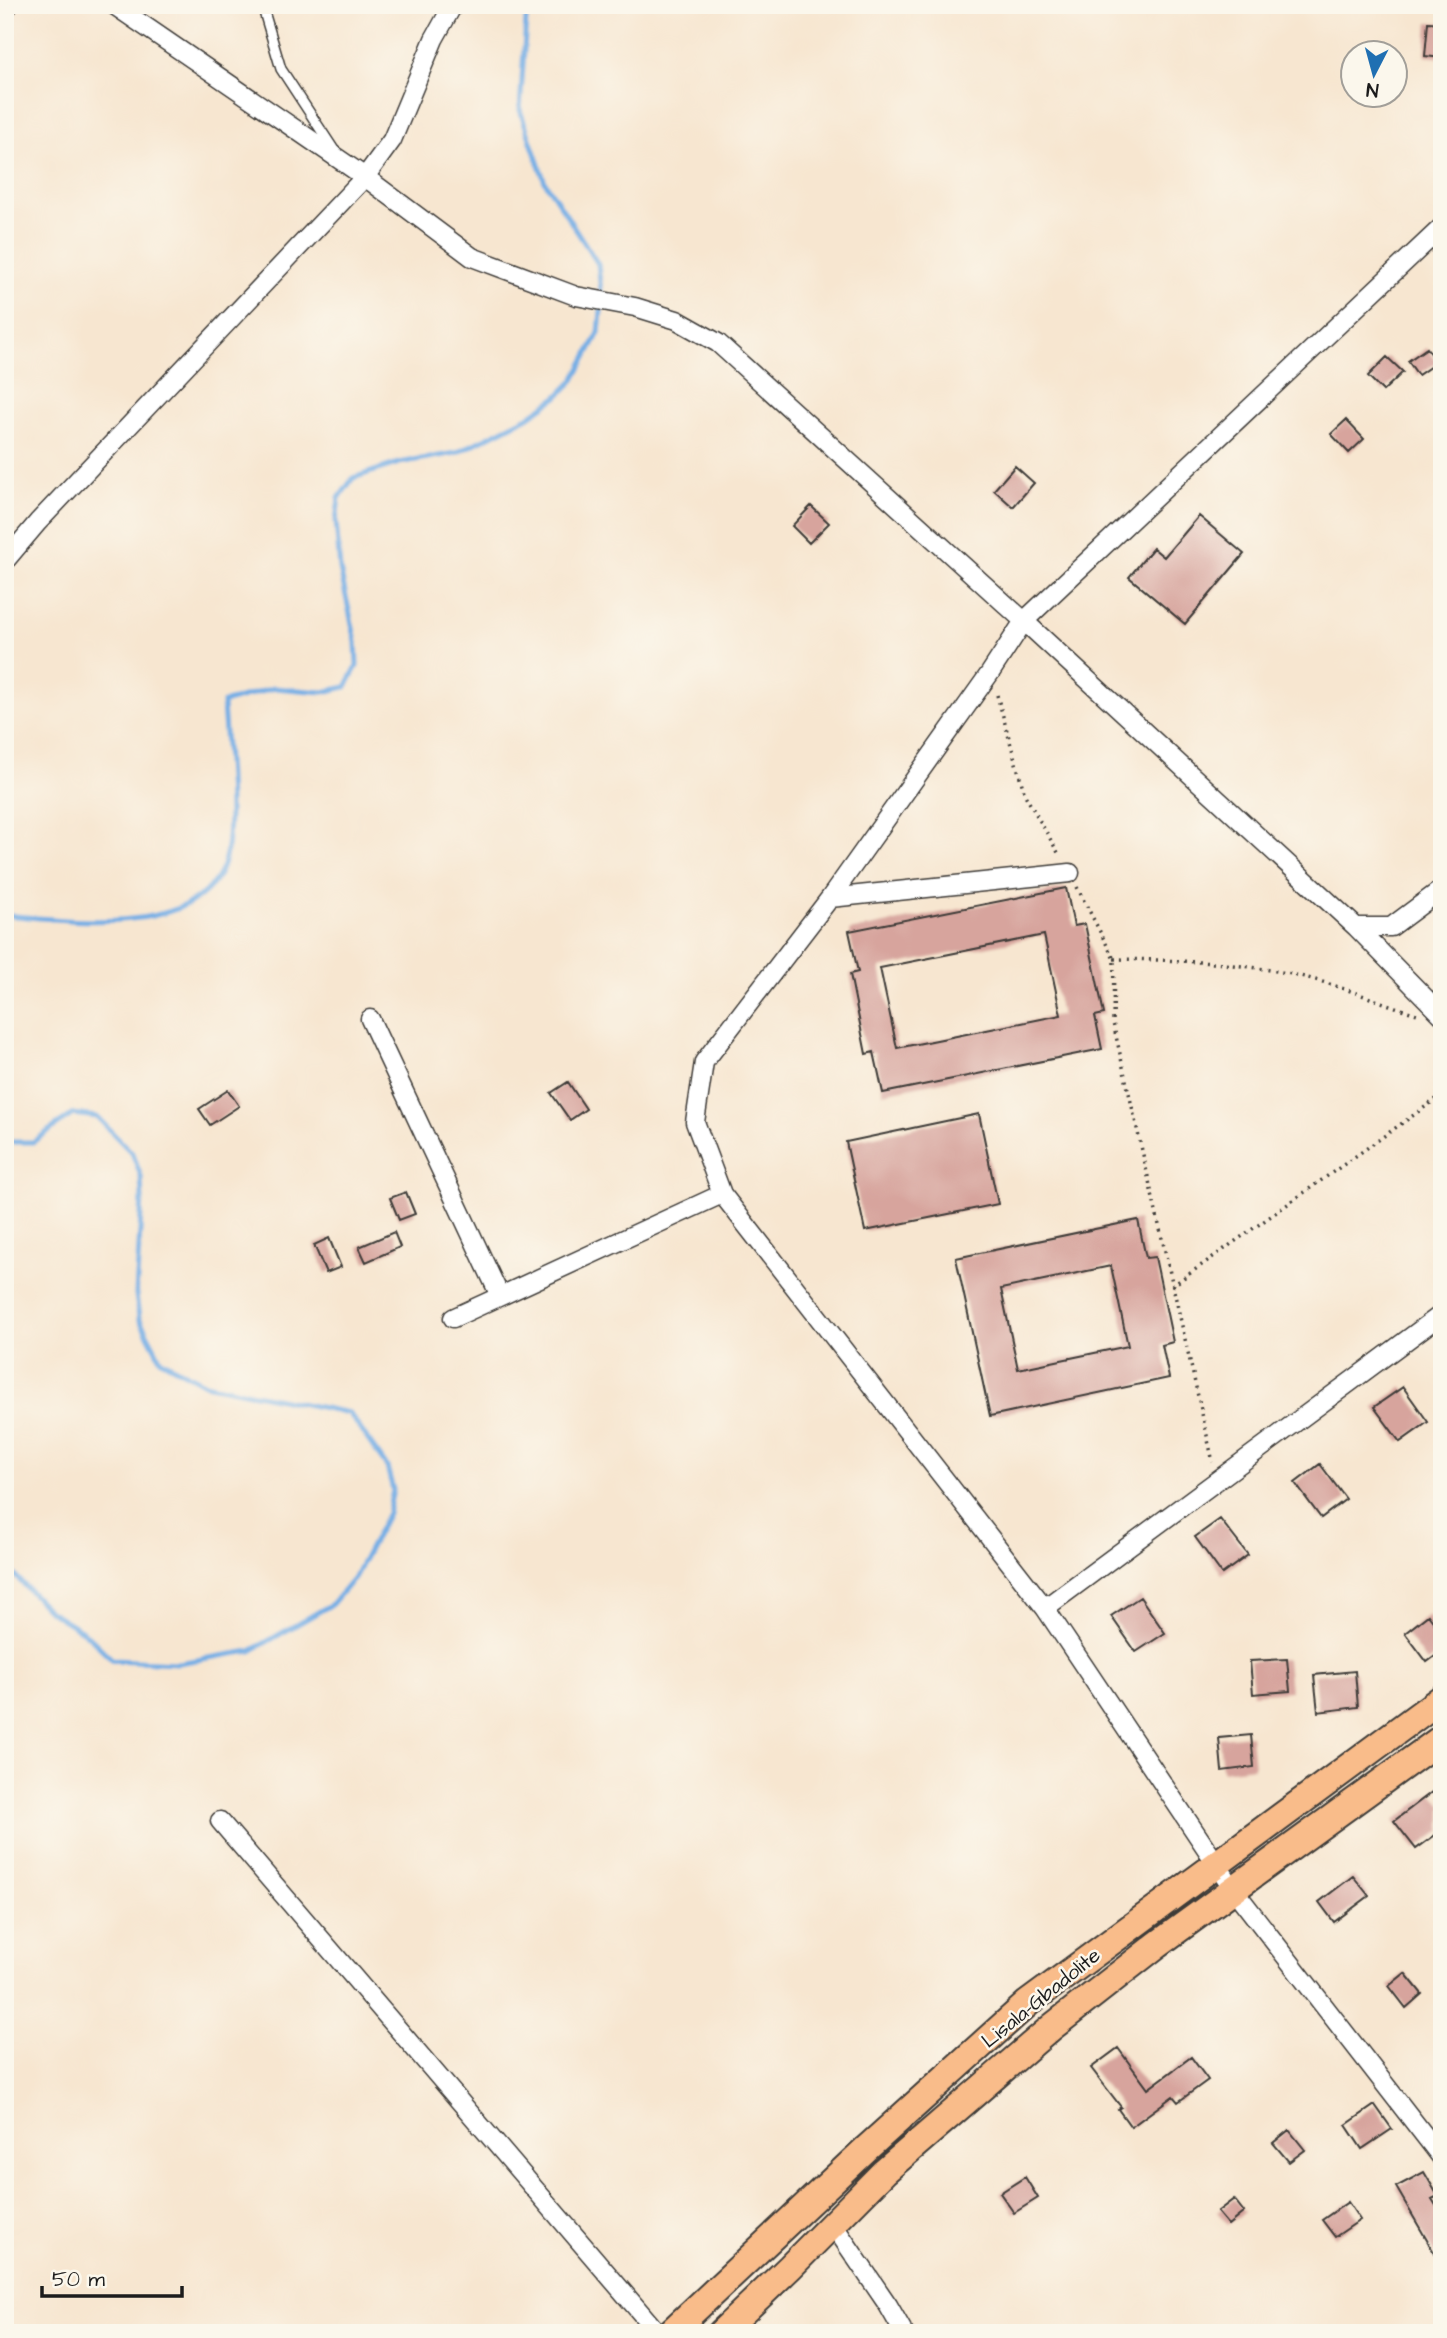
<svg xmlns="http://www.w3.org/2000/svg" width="1447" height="2338" font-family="'Architects Daughter',sans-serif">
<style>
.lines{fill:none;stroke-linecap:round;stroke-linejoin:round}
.stream{stroke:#75aee5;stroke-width:5}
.building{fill:#d7a49d;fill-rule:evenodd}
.lane-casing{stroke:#3d3a37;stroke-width:12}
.street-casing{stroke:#3d3a37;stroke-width:21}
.primary-casing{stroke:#3d3a37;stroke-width:30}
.path{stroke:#3d3a37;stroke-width:3.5;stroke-dasharray:2 5;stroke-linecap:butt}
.lane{stroke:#fff;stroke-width:9}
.street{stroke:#fff;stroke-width:18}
.primary{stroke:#f9bc8a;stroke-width:26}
.labels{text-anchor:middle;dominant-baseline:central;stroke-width:5;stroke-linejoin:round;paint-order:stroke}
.street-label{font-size:21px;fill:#1c1c1c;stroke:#fbf7ec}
</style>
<rect width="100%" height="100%" fill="#fbf7ec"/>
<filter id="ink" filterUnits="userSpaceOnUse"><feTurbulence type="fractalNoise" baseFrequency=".0143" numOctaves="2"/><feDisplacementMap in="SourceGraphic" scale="14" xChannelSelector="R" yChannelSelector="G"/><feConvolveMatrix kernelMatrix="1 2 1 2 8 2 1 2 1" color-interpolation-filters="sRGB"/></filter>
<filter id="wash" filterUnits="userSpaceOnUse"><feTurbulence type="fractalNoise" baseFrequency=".00686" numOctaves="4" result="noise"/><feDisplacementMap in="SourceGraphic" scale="28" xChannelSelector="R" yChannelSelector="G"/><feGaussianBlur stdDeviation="1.57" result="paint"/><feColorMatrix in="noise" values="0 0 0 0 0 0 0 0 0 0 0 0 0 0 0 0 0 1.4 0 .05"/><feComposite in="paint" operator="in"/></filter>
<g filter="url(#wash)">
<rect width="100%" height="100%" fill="#f7e6d0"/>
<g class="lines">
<path class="stream" d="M5,915C65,920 193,938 222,868C236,833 225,743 223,703L274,688L323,692L346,687L357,666L356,642L340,569L336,521L339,498L353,478L399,463L456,453L528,417L557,397L574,380L599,333L602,300L598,264L545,182L520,110L527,5
M5,1138L9,1142H33L73,1114L97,1117L132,1153L141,1176L142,1199L136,1294L139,1318L161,1360L205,1384L349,1413L387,1467L393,1490L388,1513L354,1578L332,1604L251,1651L178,1663L113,1660L84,1632L48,1610L5,1565"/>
</g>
<g id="blocks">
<path class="building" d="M1428,22L1442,23V58L1425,56Z
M1427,348L1437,362L1418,375L1408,361Z
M1387,357L1403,372L1383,391L1368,376Z
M1346,420L1364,439L1349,453L1331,434Z
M1015,466L1034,483L1013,507L994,490Z
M811,506L829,523L809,543L792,526Z
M1199,516L1244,554L1185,624L1129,577L1153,548L1164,557Z
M1066,888L1074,926L1085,924L1104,1014L1095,1016L1102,1049L883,1093L874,1052L866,1054L850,974L858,972L849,931ZM1044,935L1061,1015L897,1048L880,968Z
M568,1082L586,1109L570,1120L551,1093Z
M228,1090L239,1106L210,1125L199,1109Z
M979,1114L998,1204L865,1231L846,1142Z
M406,1192L415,1214L399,1220L390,1198Z
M1138,1220L1146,1258L1155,1257L1173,1342L1162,1345L1169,1378L990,1416L956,1258ZM1111,1266L1128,1346L1018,1369L1001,1289Z
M394,1232L400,1247L366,1262L359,1247Z
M329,1238L341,1267L326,1273L314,1245Z
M1403,1387L1428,1422L1400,1442L1374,1407Z
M1320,1464L1346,1499L1321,1518L1295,1483Z
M1220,1519L1248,1555L1222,1574L1195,1537Z
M1140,1597L1165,1633L1136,1652L1111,1616Z
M1428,1615L1442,1633V1651L1427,1662L1405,1633Z
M1287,1659L1290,1691L1253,1694L1250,1661Z
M1355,1671L1358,1707L1318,1712L1314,1675Z
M1251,1735L1254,1767L1222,1771L1219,1738Z
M1432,1792L1442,1805V1830L1416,1849L1394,1821Z
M1353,1876L1369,1896L1334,1922L1319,1902Z
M1405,1973L1422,1994L1406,2008L1389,1986Z
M1118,2048L1148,2089L1191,2057L1208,2080L1178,2102L1173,2096L1131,2127L1118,2109L1121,2107L1091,2068Z
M1375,2105L1392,2129L1362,2149L1346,2125Z
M1289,2130L1305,2150L1289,2162L1273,2143Z
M1424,2172L1438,2196L1432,2199L1442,2215V2266L1396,2187Z
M1025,2177L1038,2198L1014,2213L1000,2193Z
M1234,2199L1244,2212L1228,2225L1217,2212Z
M1348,2202L1360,2220L1335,2237L1322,2220Z"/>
</g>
</g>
<g filter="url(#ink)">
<use href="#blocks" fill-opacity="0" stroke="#3d3a37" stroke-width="2"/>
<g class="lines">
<g class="lane-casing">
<path id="lane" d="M262,5L281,69L334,150"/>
</g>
<g class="street-casing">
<path id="street" d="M114,5L365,177L472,257L576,296L635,307L677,320L718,343L1024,621L990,673L830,898L704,1062L695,1122L722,1194L1045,1608L1234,1890L1442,2158
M5,7L9,5
M1442,227L1024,621L1356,927H1391L1442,889
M5,561L38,522L365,177L392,140L434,39L453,5
M830,898L1070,873
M1356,927L1442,1015
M370,1019L500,1296
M453,1318L722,1194
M1045,1608L1442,1314
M220,1821L658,2333
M832,2223L888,2305L904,2333"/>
</g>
<g class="primary-casing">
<path id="primary" d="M670,2333L866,2149L1028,2003L1442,1698
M721,2333L790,2267L884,2172L1052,2027L1158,1944L1442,1738"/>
</g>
<path class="path" d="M997,695L1025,795L1060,856
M1077,887L1114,959L1113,1023L1213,1462
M1114,959C1175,960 1240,962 1300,976C1339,985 1378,1002 1417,1014
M1172,1286L1442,1095"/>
<use href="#lane" class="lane"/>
<use href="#street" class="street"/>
<use href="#primary" class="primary"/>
</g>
</g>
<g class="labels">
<g class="street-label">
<text transform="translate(1041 1998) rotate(-39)">Lisala-Gbadolite</text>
</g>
</g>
<rect width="1447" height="2338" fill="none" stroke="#fbf7ec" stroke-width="28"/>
<g transform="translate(1374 74) rotate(186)"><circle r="33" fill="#fbf7ec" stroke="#a29f99" stroke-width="2"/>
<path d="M0-5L12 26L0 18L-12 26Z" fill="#1f6fb2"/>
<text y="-10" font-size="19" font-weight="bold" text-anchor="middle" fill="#1c1c1c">N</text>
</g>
<path d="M42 2286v10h140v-10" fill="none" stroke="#1c1c1c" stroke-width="3.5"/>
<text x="52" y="2286" font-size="21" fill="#1c1c1c" stroke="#fbf7ec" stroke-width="5" paint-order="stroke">50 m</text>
</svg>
